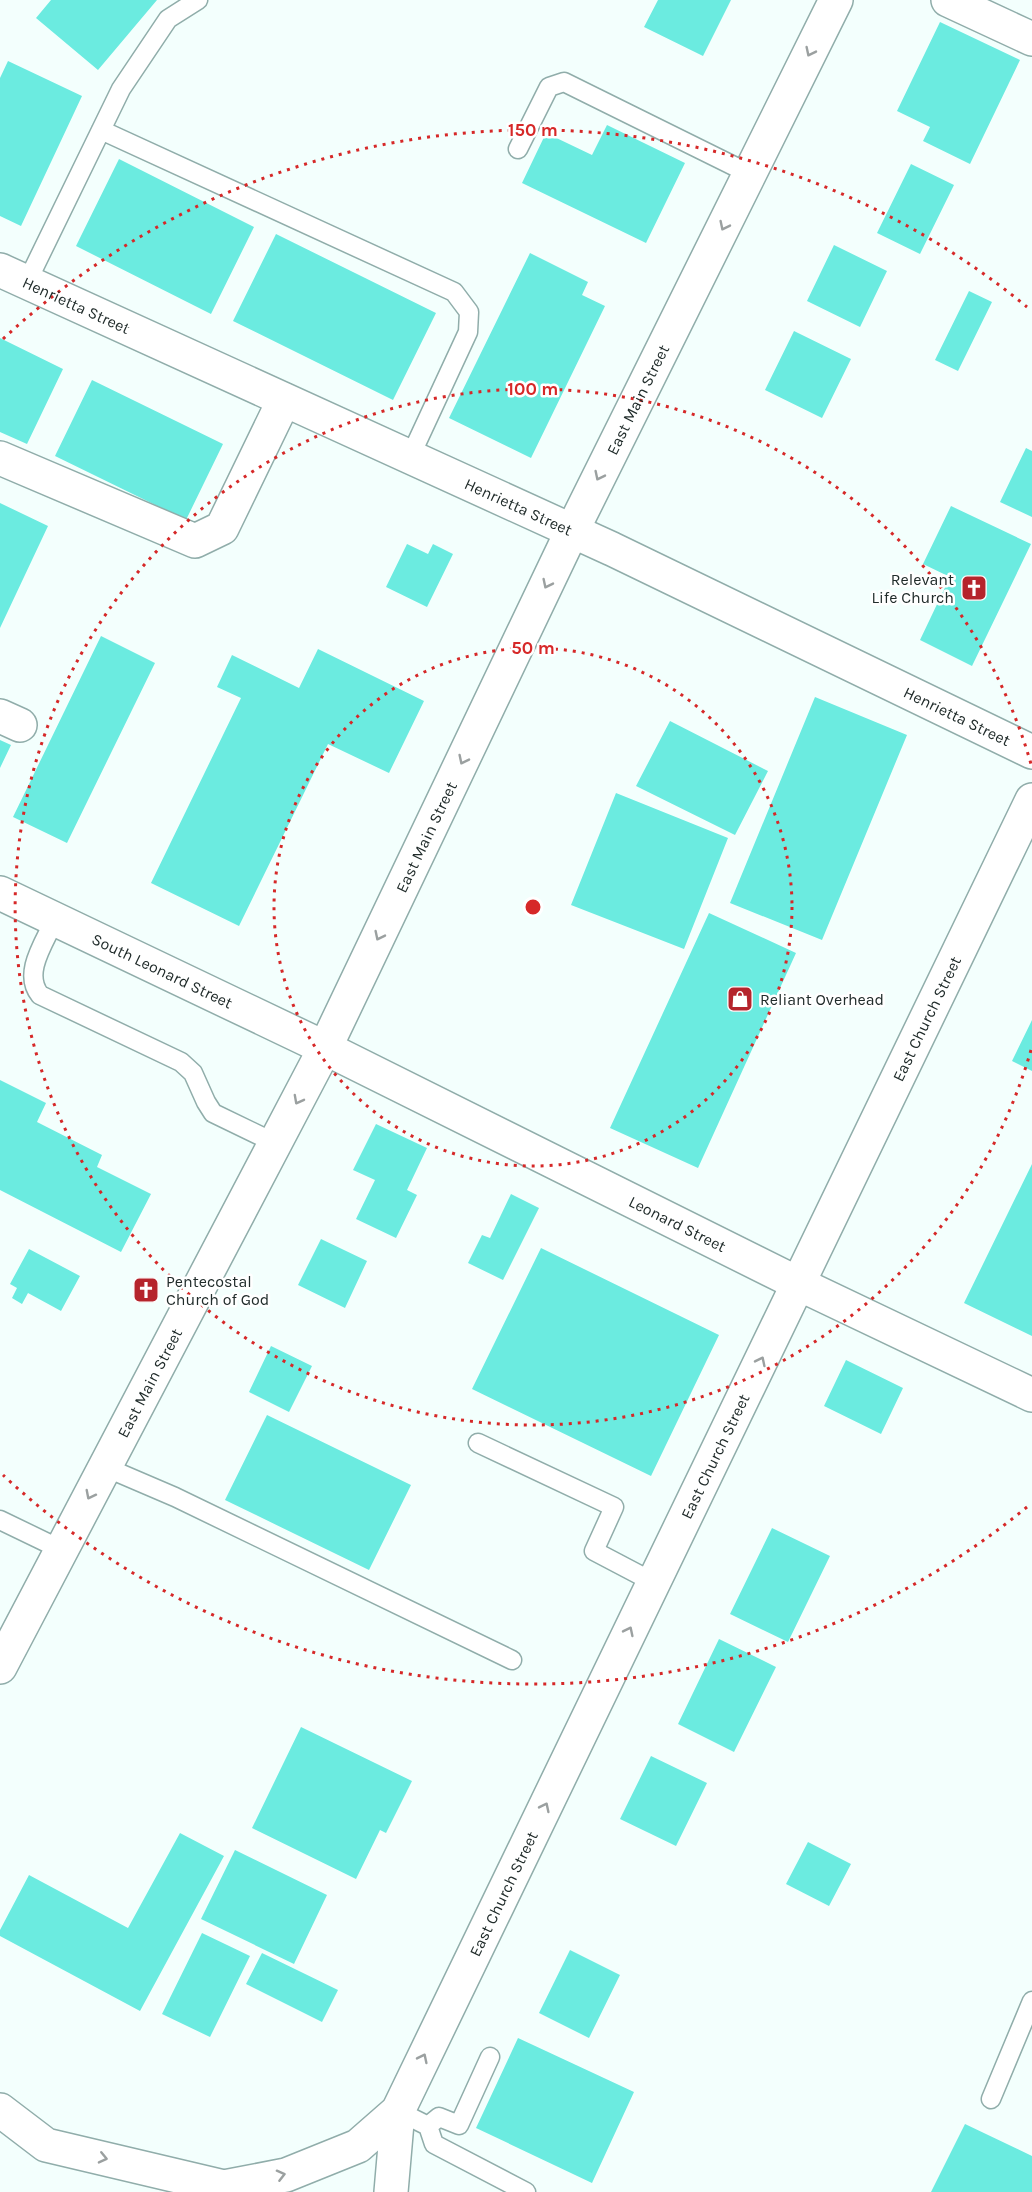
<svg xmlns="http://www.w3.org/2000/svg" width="1032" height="2192" font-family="Karla,sans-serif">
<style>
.building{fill:#6bebe0}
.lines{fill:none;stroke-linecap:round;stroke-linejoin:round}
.lane-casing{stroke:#90adaa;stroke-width:21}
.street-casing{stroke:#90adaa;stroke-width:36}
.secondary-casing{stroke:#90adaa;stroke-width:36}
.lane{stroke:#fff;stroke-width:18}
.street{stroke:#fff;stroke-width:33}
.secondary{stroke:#fff;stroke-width:33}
.oneway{stroke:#9ba0a0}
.ring{fill:none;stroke:#d62828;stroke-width:3;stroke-dasharray:3 6}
.labels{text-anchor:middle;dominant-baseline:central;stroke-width:5;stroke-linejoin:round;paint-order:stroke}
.street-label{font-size:16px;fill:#212c2b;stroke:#fff}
.poi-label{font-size:16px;fill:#212c2b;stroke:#fff;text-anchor:start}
.centre{fill:#d62828;stroke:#fff;stroke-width:3}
.ring-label{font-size:18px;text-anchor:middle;font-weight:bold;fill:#d62828;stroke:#fff;stroke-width:5;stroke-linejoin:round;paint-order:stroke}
</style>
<rect width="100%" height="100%" fill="#f3fffd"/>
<path class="building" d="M51,0H157L98,70L36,18Z
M658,0H731L703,56L644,27Z
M940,22L1020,60L970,164L923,141L930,127L897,111Z
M8,61L82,96L21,226L0,216V78Z
M607,125L685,163L646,243L522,183L546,133L592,155Z
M119,159L254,227L211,314L76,246Z
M911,164L954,185L920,254L877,233Z
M276,234L436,313L393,400L233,321Z
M834,245L887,271L860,327L807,301Z
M530,253L588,282L582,295L605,306L531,458L449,418Z
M969,291L992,302L958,371L935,360Z
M794,331L851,359L822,418L765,390Z
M0,338L63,369L27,444L0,432Z
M92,380L223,444L186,520L55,456Z
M1026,448L1032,451V517L1000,502Z
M0,503L48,526L0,628Z
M951,506L1031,544L972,666L920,640L950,577L923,564Z
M407,544L428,554L433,544L453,554L427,607L386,587Z
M101,636L155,663L67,843L13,817Z
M318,649L424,701L389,773L328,744L239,926L151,883L241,698L217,687L232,655L299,688Z
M815,697L907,735L822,940L730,903Z
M670,721L768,771L735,835L636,786Z
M0,740L11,745L0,768Z
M616,793L728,838L684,949L571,905Z
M709,913L796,953L698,1168L610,1128Z
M1032,1020V1071L1012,1061Z
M0,1080L46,1103L37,1122L102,1155L97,1167L151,1194L121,1252L0,1190Z
M376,1124L427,1148L407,1190L417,1195L396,1238L356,1219L375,1180L353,1170Z
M1032,1164V1336L964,1303Z
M511,1194L539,1208L503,1280L468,1263L482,1235L490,1238Z
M321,1239L367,1261L345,1308L298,1285Z
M541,1248L719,1335L651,1476L472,1389Z
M29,1249L80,1276L61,1311L28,1293L22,1304L12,1298L17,1288L10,1284Z
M271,1346L312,1366L289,1412L249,1392Z
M846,1360L903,1388L881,1434L824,1406Z
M267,1415L411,1485L369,1570L225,1500Z
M772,1528L830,1556L788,1642L730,1614Z
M719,1639L776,1667L734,1752L678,1724Z
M301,1727L412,1781L386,1833L380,1830L356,1879L252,1828Z
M651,1756L707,1783L676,1846L620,1819Z
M180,1833L224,1856L140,2011L0,1936V1930L29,1875L128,1928Z
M808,1842L851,1864L829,1906L786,1884Z
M235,1850L327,1895L294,1964L201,1919Z
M202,1933L250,1956L210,2037L162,2014Z
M570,1950L620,1975L589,2038L539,2013Z
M262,1953L338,1990L322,2022L246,1984Z
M518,2038L634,2092L592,2183L476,2128Z
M965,2124L1032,2156V2192H931Z"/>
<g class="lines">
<g class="lane-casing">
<path id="lane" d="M101,130L454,292L469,312L468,332L410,457
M518,149L549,87L564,82L750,174
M27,282L121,89L168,19L198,0
M55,919C45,942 22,973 40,995L181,1062L193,1073L206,1102L213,1113L275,1143
M478,1443L614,1507L594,1551L653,1582
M105,1467L175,1497L512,1660
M0,1520L62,1550
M991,2099L1032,2001
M398,2111L428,2126L434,2144L526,2192
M428,2126L439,2117L459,2125L490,2057"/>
</g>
<g class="street-casing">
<g id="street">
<path d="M948,0L1032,39"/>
<path id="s1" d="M0,270L612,549L1032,752"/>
<path d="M0,458L195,541L222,528L284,400"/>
<path d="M0,716L20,725"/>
<path id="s2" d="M0,893L325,1048L799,1284L1032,1395"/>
<path d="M391,2192L398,2111"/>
</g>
</g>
<g class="secondary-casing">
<g id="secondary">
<path id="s3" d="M0,1667L325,1048L572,531L836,0"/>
<path id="s4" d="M0,2110L46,2145L224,2187L286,2175L358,2146L398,2111L1032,800"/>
</g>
</g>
<use href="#lane" class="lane"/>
<use href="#street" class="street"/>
<use href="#secondary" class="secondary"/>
</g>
<defs><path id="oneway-chevron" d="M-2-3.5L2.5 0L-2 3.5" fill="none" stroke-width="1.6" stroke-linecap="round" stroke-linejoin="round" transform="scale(1.5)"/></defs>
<g class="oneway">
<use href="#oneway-chevron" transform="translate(810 52) rotate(116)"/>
<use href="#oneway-chevron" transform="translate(724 226) rotate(116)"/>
<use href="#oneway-chevron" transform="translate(599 476) rotate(116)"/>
<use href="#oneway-chevron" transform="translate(547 584) rotate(116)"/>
<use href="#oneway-chevron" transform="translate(463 760) rotate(116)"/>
<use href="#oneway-chevron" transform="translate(379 936) rotate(116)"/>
<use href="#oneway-chevron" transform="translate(298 1100) rotate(118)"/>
<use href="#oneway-chevron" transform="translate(761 1361) rotate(-64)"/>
<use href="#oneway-chevron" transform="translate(90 1495) rotate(117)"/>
<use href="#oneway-chevron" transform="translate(629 1631) rotate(-64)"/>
<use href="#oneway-chevron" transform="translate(545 1807) rotate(-64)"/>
<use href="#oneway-chevron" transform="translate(423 2058) rotate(-64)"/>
<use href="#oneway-chevron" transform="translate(103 2158) rotate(13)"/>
<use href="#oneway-chevron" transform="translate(281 2175) rotate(-14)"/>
</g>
<g class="ring">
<circle cx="533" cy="907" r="259"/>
<path d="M1031 1050A518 518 0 1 1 1031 764"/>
<path d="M1027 1507A777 777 0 0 1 3 1475M3 339A777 777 0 0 1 1027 307"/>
</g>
<defs>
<g id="church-square" transform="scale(1.35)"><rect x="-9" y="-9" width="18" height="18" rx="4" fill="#b5242c" stroke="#fff"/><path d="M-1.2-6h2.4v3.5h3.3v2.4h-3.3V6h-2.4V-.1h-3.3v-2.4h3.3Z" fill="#fff"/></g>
<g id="shop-square" transform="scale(1.35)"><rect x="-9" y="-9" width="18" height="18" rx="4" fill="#b5242c" stroke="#fff"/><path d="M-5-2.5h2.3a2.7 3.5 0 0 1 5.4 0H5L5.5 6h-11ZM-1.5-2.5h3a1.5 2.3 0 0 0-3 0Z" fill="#fff"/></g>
</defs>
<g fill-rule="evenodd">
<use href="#church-square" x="974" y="588"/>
<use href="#shop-square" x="740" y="999"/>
<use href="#church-square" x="146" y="1290"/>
</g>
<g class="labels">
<g class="street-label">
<text stroke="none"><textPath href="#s1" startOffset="84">Henrietta Street</textPath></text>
<text stroke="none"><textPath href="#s3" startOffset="1419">East Main Street</textPath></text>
<text stroke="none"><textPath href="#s1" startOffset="570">Henrietta Street</textPath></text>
<text stroke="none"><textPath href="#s1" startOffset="1056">Henrietta Street</textPath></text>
<text stroke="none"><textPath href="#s3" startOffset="933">East Main Street</textPath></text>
<text stroke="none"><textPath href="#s2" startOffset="180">South Leonard Street</textPath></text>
<text stroke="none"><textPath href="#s4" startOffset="1648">East Church Street</textPath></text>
<text stroke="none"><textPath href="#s2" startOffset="754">Leonard Street</textPath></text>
<text stroke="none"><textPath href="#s3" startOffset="321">East Main Street</textPath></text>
<text stroke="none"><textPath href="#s4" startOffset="1162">East Church Street</textPath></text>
<text stroke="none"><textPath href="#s4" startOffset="676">East Church Street</textPath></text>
</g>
<g class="poi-label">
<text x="954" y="579" text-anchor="end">Relevant<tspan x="954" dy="18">Life Church</tspan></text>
<text x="760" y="999">Reliant Overhead</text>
<text x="166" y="1281">Pentecostal<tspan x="166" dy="18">Church of God</tspan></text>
</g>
</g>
<circle cx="533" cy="907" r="9" class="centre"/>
<g class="ring-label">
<text x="533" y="136">150 m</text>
<text x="533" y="395">100 m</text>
<text x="533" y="654">50 m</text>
</g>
</svg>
